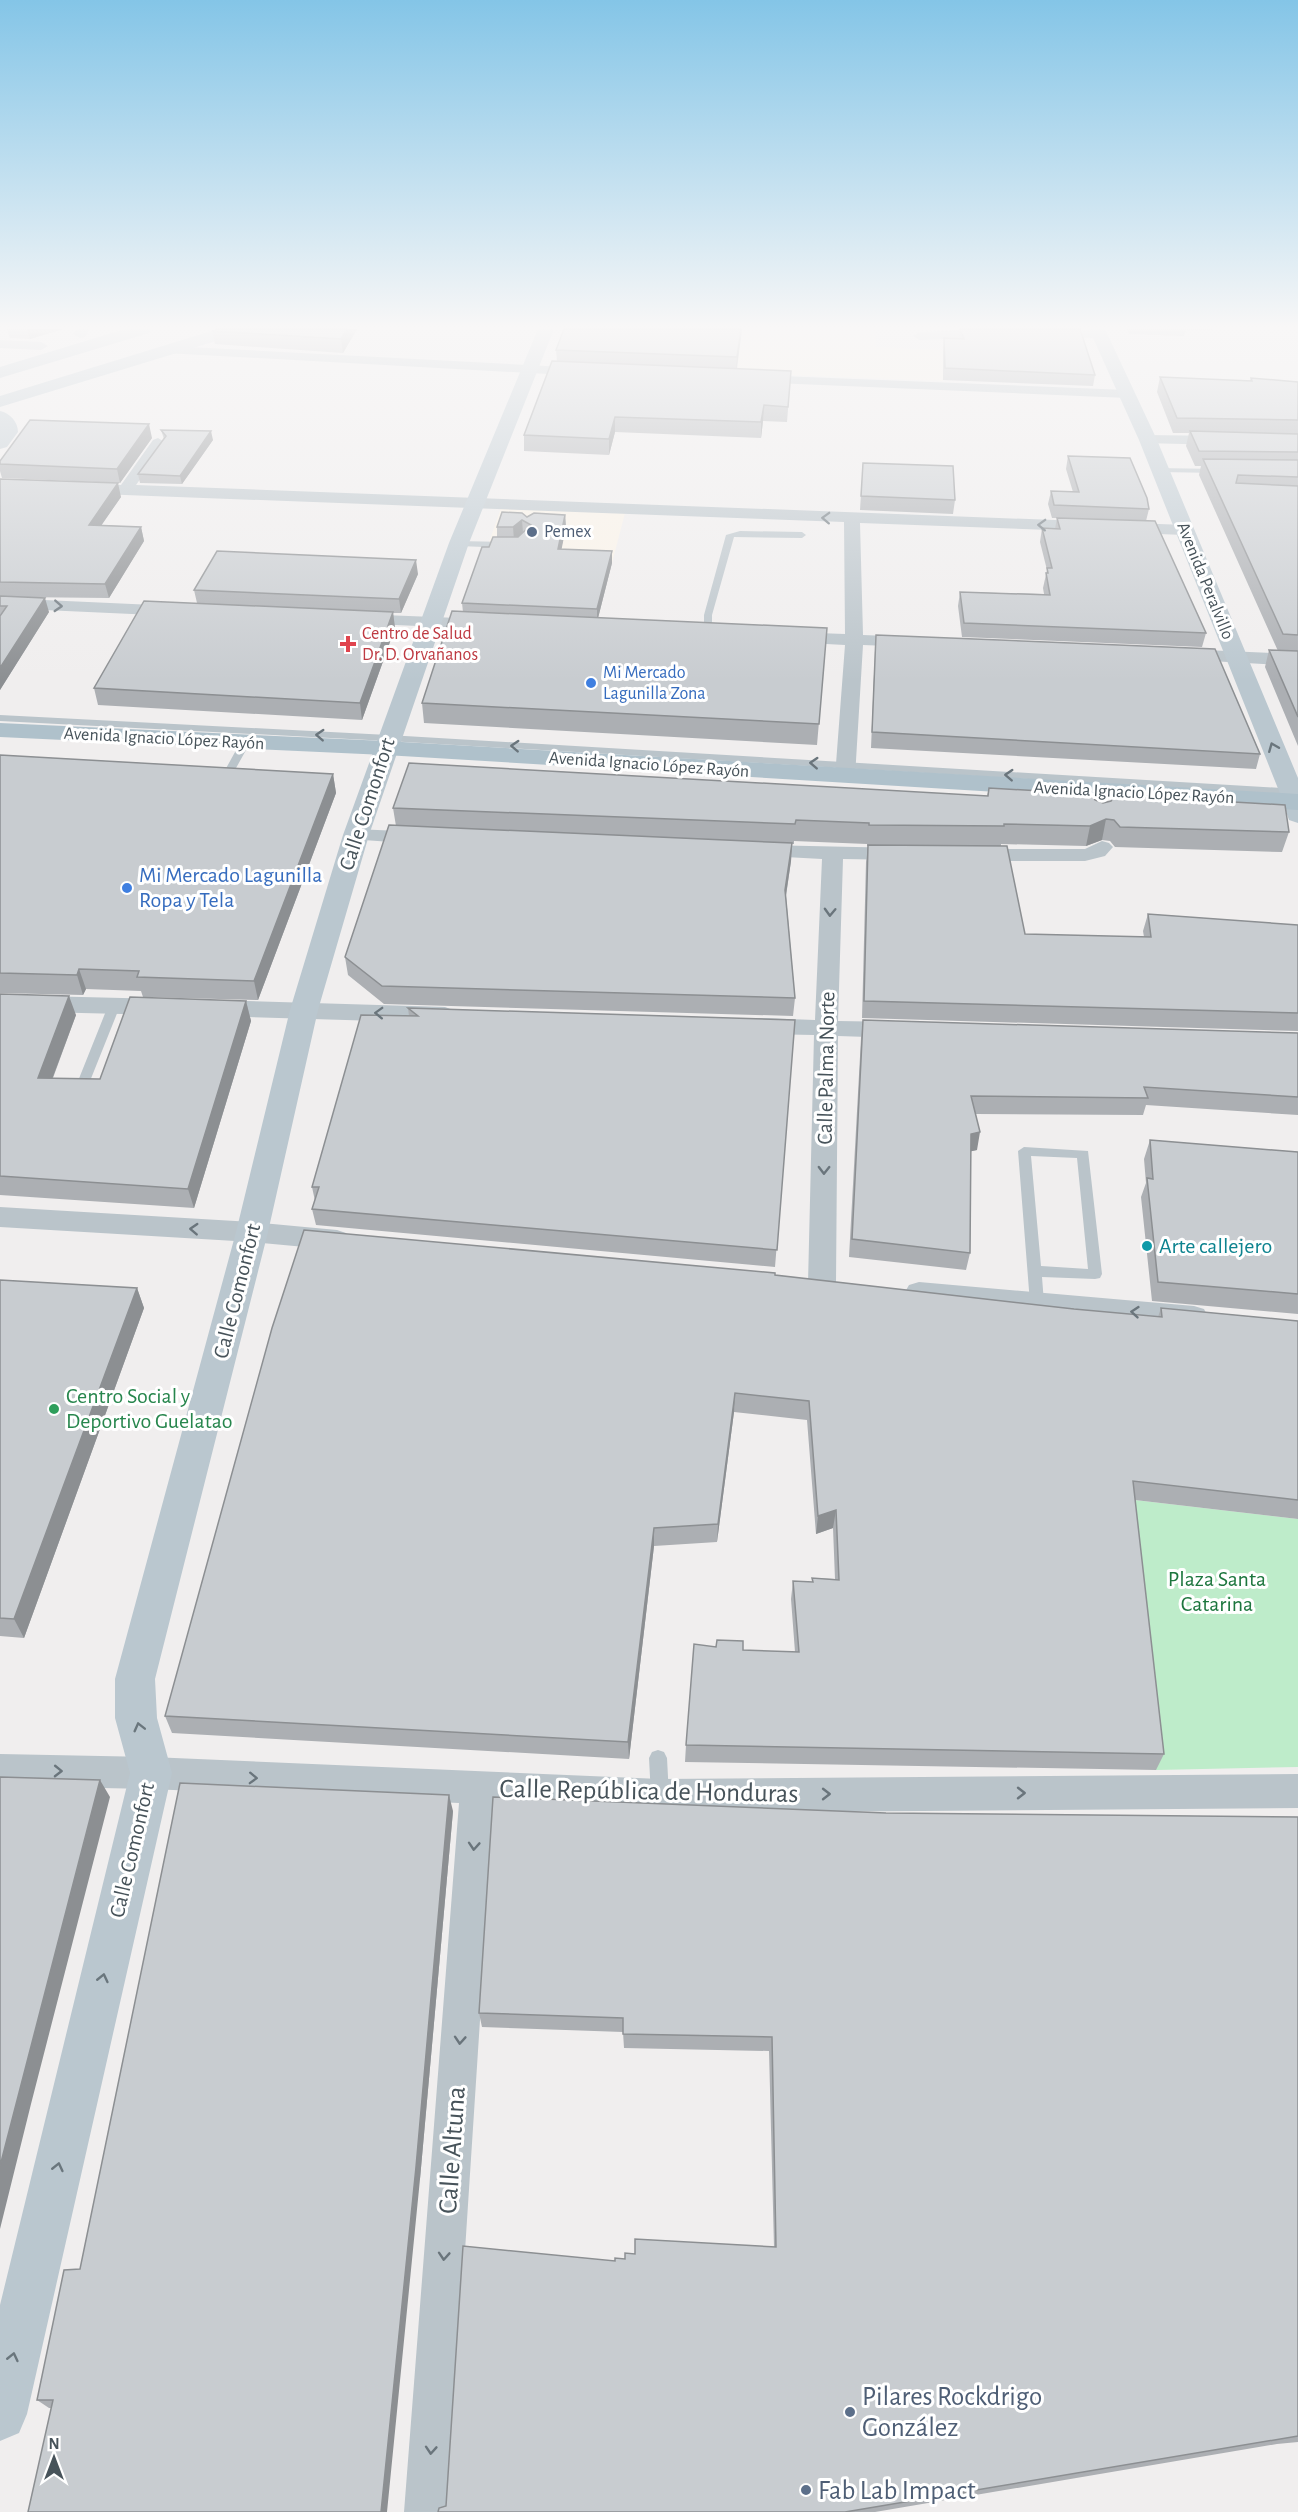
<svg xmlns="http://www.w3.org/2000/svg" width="1298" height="2512" font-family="'Alegreya Sans',sans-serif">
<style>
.commercial{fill:#faf3e8}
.green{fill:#beecca}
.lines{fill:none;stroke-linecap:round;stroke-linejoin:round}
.lane{fill:#bac4ca;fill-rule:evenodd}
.street{fill:#bac4ca;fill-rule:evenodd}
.secondary{fill:#bac7cf;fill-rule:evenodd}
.primary{fill:#afc1cb;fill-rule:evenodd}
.wall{fill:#acafb3}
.shaded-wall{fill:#8c8f92}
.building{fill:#c8ccd0;stroke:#8c8f92;stroke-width:1.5}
.oneway{stroke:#6a757c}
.oneway2{stroke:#6a767d}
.service-dot{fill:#5c6f8a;stroke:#fff;stroke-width:2}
.health-dot{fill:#e0444e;stroke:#fff;stroke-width:2}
.shop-dot{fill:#3f7fe0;stroke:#fff;stroke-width:2}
.culture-dot{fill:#0f9aa8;stroke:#fff;stroke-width:2}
.leisure-dot{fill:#2e9e5b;stroke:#fff;stroke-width:2}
.labels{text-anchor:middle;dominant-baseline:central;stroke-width:6;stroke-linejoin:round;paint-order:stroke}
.far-service-label{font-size:18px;fill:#4e5e75;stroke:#fff;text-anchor:start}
.far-street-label{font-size:18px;fill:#47535a;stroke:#fff}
.far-health-label{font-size:18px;fill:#be3a42;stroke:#fff;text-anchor:start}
.far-shop-label{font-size:18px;fill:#366cbe;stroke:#fff;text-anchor:start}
.street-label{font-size:22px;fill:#47535a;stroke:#fff}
.shop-label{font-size:22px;fill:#366cbe;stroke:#fff;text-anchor:start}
.culture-label{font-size:22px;fill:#0d838f;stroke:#fff;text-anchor:start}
.leisure-label{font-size:22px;fill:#27864d;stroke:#fff;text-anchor:start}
.park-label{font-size:22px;fill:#1d763e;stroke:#fff}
.near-street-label{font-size:27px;fill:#47535a;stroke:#fff}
.near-service-label{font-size:27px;fill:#4e5e75;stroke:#fff;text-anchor:start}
</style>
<rect width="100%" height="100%" fill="#f0eeee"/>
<path class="commercial" d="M742,329H876V347L943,350V381L736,373Z
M501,508L625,513L612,563L483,559Z"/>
<path class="green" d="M1126,1499L1298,1519V1767L1156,1770Z"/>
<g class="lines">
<path class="lane" d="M1157,468L1218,469L1222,471L1218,473L1160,472L1156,470Z
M740,531L802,532L806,535L802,538L734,537L712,615V634L704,636V615L726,535Z
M456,541L509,542L513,545L509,548L459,546L455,543Z
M0,715L388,735L1298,789V795L388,741L0,721Z
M245,740L250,743L231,777L214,776V772H224L240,743Z
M114,1002L120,1006L88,1086L82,1090L78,1089L76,1086L108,1006Z
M1024,1147L1088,1151L1102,1274L1100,1278L1095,1279L1042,1277L1044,1303L1042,1307H1032L1030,1303L1018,1151ZM1031,1156L1077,1158L1088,1269L1041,1266Z
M658,1750L664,1752L667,1758L669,1796L666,1802L660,1804L654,1802L651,1796L649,1758L652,1752Z"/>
<path class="street" d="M76,329H90L85,337L80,338L73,334Z
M991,329L1001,330L1003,333L996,337L920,340L913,336L920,332Z
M1045,329L1099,330L1106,334L1099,338L1046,337L1039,333Z
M0,340L41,342L48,346L41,350L0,348Z
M170,346L585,368L592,372L585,376L165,353L163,350Z
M755,375L1127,390L1134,394L1127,398L750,382L748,379L750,376Z
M1148,435L1298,437V447L1143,443L1140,440Z
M158,438L166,443L136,485L1185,525L1193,530L1185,535L860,523L863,635L913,637L919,638L922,642L919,646L913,647L863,645L855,777L852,781H838L835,777L845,645L789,642L783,641L780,637L783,633L789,632L845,634L844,522L125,495L83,493L75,488L83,483L121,485L153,440Z
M0,598L176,606L182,607L185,611L182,615L176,616L0,608Z
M358,614L484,619L490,620L493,624L490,628L484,629L352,623L349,619L352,615Z
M1182,649L1298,654V666L1175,659L1173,655L1175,651Z
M356,829L420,832L427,834L431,838L427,842L420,844L349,839L346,835L349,831Z
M1102,841L1109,843L1113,847L1105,856L1085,861H971L963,860L960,855L963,850L971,849H1085Z
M756,845L903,848L911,849L914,854L911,859L903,860L843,859L838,1021L898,1022L906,1025L910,1030L906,1035L898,1038L838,1036L836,1283L832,1290L822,1293L812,1290L808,1283L814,1035L759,1034L751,1031L747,1026L751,1021L759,1018L815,1020L822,859L749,855L745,851L749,847Z
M0,995L163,999L171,1002L175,1007L171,1012L163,1015L0,1011Z
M211,1000L445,1007L453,1010L457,1015L453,1020L445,1023L211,1016L203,1013L199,1008L203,1003Z
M0,1207L252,1222L337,1230L346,1233L350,1240L346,1247L337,1250L252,1242L0,1227Z
M919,1282L1194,1306L1204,1309L1208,1317L1204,1325L1194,1328L919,1302L909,1299L905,1292L909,1285Z
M0,1754L151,1757L660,1779L1298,1774V1808L660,1813L494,1805L448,2512H404L459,1803L151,1789L0,1786Z"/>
<path class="secondary" d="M125,329H151L149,333L0,378V367Z
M218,329H244L242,333L0,407V396Z
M538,329H554L469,543L369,835L318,1010L268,1232L155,1679L157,1718L172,1773L27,2414L19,2433L0,2441V2305L130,1773L115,1718V1679L236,1232L290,1010L343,835L449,543Z
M1089,329H1105L1157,440L1298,778V823L1289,820L1279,791L1139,440Z
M0,411C10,413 18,422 18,432L7,447L0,449Z"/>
<path class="primary" d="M0,723L385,741L1298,794V810L385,755L0,737Z"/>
</g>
<path class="wall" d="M7,329H63L30,339L10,338Z
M357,329L343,353L215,344L212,331Z
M564,329H742L737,369L791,371L787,422L763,421L761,438L615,432L609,455L524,451V435L557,361L556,350Z
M960,329L1095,375L1093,386L943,380V350L944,338L959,339Z
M1127,329H1213V330H1186L1184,336L1129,334Z
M1160,377L1250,381L1251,378L1298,382V746L1265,667L1269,650L1278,651L1199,475L1201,466H1195L1186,446L1189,433H1173L1157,392Z
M161,430L213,440L182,484L140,483L138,474L164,439Z
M152,438L120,483L2,478L0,471V461Z
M1068,456L1149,509L1146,521L1206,633L1202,647L962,637L958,606L960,592L1044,594L1043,588L1047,570L1040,542L1042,528L1055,529L1057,518H1052L1048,504L1051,491L1073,492L1066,469Z
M863,463L955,500L953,514L860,510Z
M0,479L121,497L101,525L141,527L144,541L109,598L14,597L49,612L0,690Z
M565,515L566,527L561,549L612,563L598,618L827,628L817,745L424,723L422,703L463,612L462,603L489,547L497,537V527L527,517Z
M418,574L401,613H393L395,628L362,720L98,705L94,688L197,603L194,590Z
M876,635L1260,754L1256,769L871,748L875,650Z
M0,755L333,774L336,793L258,1000L143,997L141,991L86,989L83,995L0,993Z
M989,788L1095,800L1103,803L1289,832L1282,852L1115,847L1110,841L1102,840L1086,846L1001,844V846L1025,934L1144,937L1143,931L1148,914L1298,925V1031L862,1018L866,862L868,846H867V844L794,841V844H792L791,861L786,896L795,998L793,1016L384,1004L348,975L345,957L396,826L393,808L987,796Z
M0,994L76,1015L53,1078L100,1079L246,1001L251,1021L194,1208L0,1195Z
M408,1008L795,1020L775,1267L316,1225L312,1209L315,1201L312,1187L409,1016Z
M863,1020L1298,1033V1115L1146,1105L1143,1115L976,1114L977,1150L971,1151L970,1253L966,1270L849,1257L861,1038Z
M1150,1140L1298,1152V1314L1152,1301L1141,1197L1146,1183L1144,1159Z
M775,1275L1074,1309L1158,1317L1161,1308L1298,1321V1519L1135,1500L1164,1754L1156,1770L685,1762L686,1745L743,1650L795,1652L791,1599L793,1581L812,1582V1578L835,1579L833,1528L816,1534L807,1420L734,1412L717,1542L654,1546L629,1759L172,1733L165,1716Z
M0,1280L137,1288L144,1308L24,1638L0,1636Z
M453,1811L420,2179L51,2408H49L37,2400L80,2269Z
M886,1813L1298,1817V2442L1277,2444L875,2512H438L446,2506L615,2261L625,2259L635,2254L774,2247L769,2051L624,2048L623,2032L482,2027L479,2013Z"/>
<path class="shaded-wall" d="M29,329H63L30,339L27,330Z
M347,329H357L343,353L341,339Z
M741,329H742L736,371L737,357Z
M764,405L763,421L761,438V422Z
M615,417V432L609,455V439Z
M149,424L152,438L120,483L117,469Z
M211,431L213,440L182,484L180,476Z
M118,483L121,497L92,539L89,525Z
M565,515L566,527L559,562L558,549Z
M522,520L523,533L514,540L513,527Z
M141,527L144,541L109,598L105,584Z
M612,551V563L597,622V609Z
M416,560L418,574L401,613L399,599Z
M45,598L49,612L0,690V668Z
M393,612L395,628L362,720L360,703Z
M333,774L336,793L258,1000L254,981Z
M1106,819L1102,840L1086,846L1090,826Z
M792,843L791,861L784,908L785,890Z
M79,969L86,989L83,995L77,975Z
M69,996L76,1015L45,1098L38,1078Z
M246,1001L251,1021L194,1208L188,1189Z
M980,1132L977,1150L968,1152L971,1134Z
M137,1288L144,1308L24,1638L14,1619Z
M735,1393L734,1412L717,1542L718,1524Z
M836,1510L833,1528L816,1534L818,1516Z
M654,1528V1546L629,1759L628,1742Z
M100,1780L110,1797L31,2104L0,2229V2166Z
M449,1795L453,1811L420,2179L387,2512H381Z"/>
<path class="building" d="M218,329H347L341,339L212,331Z
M564,329H741L737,357L556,350Z
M960,329H1080L1095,375L945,368L944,338L964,339Z
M552,361L791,371L788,407L764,405L761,422L615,417L609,439L524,435Z
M1160,377L1252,381L1251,378L1298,382V420L1177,418Z
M30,420L149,424L117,469L0,464V461Z
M161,430L211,431L180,476L138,474L166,436Z
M1190,431L1298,434V452L1199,451Z
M1068,456L1130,458L1147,498L1149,509L1054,505L1051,491L1079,492Z
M1203,459L1298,460V477L1238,475L1236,483L1298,486V635L1283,634Z
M863,463L953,466L955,500L861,496Z
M0,479L118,483L89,525L141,527L105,584L0,582Z
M502,512L522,513L527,517L534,513L565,515L558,549L612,551L597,609L462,603L482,547H489L493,537H518L531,525L522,520L513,527H497Z
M1057,518L1155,521L1206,633L964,623L960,592L1050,595L1046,573H1048L1047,568H1052L1042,528L1060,529Z
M217,551L416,560L399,599L194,590Z
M0,596L45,598L0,668V616L7,606H0Z
M144,601L393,612L360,703L94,688Z
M452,611L827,628L819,724L422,703Z
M876,635L1215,649L1260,754L872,732Z
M1269,650L1298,651V717Z
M0,755L333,774L254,981L137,977L139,971L79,969L77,975L0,973Z
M409,763L988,796L989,788L1092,794L1095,800L1103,803L1111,801L1115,795L1285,805L1289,832L1120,827L1114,820L1106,819L1090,826L1004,824V826L869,825V823L796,820L795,824L393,808Z
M389,825L792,843L785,890L795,998L382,986L345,957Z
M868,845L1007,846L1025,934L1151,937L1148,914L1298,925V1013L864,1001Z
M0,994L69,996L38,1078L100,1079L130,997L246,1001L188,1189L0,1176Z
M408,1008L795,1020L777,1250L312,1209L319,1187H312L361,1015L418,1016Z
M863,1020L1298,1033V1097L1144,1087L1148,1098L971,1096L980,1132L971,1134L970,1253L852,1239Z
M1150,1140L1298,1152V1294L1158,1282L1147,1178L1153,1179Z
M304,1230L775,1273V1275L1074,1309L1162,1317L1161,1308L1298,1321V1500L1133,1481L1164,1754L686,1745L694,1644L716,1647L717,1640L743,1641V1650L799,1652L793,1581L813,1582L812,1578L839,1580L836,1510L818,1516L809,1401L735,1393L718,1524L654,1528L628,1742L165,1716L272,1328Z
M0,1280L137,1288L14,1619L0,1618Z
M0,1777L100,1780L0,2166Z
M180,1783L449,1795L416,2167L381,2512H28L53,2400H37L64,2270L80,2269Z
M493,1797L886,1813L1298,1817V2436L845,2512H438L439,2508L446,2506L463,2246L615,2261V2258L625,2259V2253L635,2254V2239L776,2247L772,2037L623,2034V2018L479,2013Z"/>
<defs><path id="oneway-chevron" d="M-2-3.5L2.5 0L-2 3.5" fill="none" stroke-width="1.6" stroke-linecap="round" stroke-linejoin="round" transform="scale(1.5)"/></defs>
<g class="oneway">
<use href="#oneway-chevron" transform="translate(826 518) rotate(-178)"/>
<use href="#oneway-chevron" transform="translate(1042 525) rotate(-178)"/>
<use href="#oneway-chevron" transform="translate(58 606) rotate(3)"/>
<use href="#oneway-chevron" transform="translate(320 735) rotate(-177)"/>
<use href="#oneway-chevron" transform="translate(515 746) rotate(-177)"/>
<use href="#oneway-chevron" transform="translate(814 763) rotate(-177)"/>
<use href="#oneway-chevron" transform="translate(1009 775) rotate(-177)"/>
<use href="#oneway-chevron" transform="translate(830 912) rotate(92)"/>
<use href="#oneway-chevron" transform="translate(379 1013) rotate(-178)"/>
<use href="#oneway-chevron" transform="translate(824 1170) rotate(91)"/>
<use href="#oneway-chevron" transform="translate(194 1229) rotate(-177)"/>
<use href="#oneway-chevron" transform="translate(1135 1312) rotate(-175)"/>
<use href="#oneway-chevron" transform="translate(58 1771) rotate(1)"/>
<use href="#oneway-chevron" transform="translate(253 1778) rotate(2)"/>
<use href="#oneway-chevron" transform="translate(1021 1793)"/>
<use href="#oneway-chevron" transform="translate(826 1794)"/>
<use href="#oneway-chevron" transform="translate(474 1846) rotate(94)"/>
<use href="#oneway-chevron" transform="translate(460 2040) rotate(94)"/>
<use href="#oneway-chevron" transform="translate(444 2256) rotate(94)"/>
<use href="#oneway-chevron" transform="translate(431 2450) rotate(94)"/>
</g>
<g class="oneway2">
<use href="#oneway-chevron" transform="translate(1273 747) rotate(-112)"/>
<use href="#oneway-chevron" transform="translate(139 1727) rotate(-104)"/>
<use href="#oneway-chevron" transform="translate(103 1978) rotate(-77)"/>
<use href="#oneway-chevron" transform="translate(58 2167) rotate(-77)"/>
<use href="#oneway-chevron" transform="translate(13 2357) rotate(-77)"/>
</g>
<linearGradient id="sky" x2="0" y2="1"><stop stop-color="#84c5e7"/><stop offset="0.48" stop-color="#f8f7f7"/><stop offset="1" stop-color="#f8f7f7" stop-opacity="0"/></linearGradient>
<rect width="1298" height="681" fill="url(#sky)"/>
<g class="service-dot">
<circle cx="532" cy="532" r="6"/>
<circle cx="850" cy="2412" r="6"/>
<circle cx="806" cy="2490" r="6"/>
</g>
<path class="health-dot" d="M345 635h6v6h6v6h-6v6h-6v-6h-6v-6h6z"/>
<g class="shop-dot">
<circle cx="591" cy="683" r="6"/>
<circle cx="127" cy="888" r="6"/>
</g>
<circle class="culture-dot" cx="1147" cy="1246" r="6"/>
<circle class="leisure-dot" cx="54" cy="1409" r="6"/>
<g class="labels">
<g class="far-service-label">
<text x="544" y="532">Pemex</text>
</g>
<g class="far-street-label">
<text transform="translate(1205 581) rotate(68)">Avenida Peralvillo</text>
<text transform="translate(164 739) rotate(3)">Avenida Ignacio López Rayón</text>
<text transform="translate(649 765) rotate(4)">Avenida Ignacio López Rayón</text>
<text transform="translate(1134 793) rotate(3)">Avenida Ignacio López Rayón</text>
</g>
<g class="far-health-label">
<text x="362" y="634">Centro de Salud<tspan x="362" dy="21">Dr. D. Orvañanos</tspan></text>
</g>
<g class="far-shop-label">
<text x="603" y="673">Mi Mercado<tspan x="603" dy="21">Lagunilla Zona</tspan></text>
</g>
<g class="street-label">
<text transform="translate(367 804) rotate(-72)">Calle Comonfort</text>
<text transform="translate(826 1068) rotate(-89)">Calle Palma Norte</text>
<text transform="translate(237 1291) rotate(-76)">Calle Comonfort</text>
<text transform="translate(132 1850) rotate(-77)">Calle Comonfort</text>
</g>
<g class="shop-label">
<text x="139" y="875">Mi Mercado Lagunilla<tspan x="139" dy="25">Ropa y Tela</tspan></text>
</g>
<g class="culture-label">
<text x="1159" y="1246">Arte callejero</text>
</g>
<g class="leisure-label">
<text x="66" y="1396">Centro Social y<tspan x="66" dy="25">Deportivo Guelatao</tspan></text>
</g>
<g class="park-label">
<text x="1217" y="1579">Plaza Santa<tspan x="1217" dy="25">Catarina</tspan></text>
</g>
<g class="near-street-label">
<text transform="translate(649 1791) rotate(1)">Calle República de Honduras</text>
<text transform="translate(452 2150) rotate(-86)">Calle Altuna</text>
</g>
<g class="near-service-label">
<text x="862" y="2396">Pilares Rockdrigo<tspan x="862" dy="31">González</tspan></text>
<text x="818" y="2490">Fab Lab Impact</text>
</g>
</g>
<g transform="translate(54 2458)" stroke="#ffffff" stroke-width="4.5" paint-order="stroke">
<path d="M0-4.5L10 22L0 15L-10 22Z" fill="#47535a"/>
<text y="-9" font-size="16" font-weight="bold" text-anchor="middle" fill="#47535a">N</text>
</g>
</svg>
